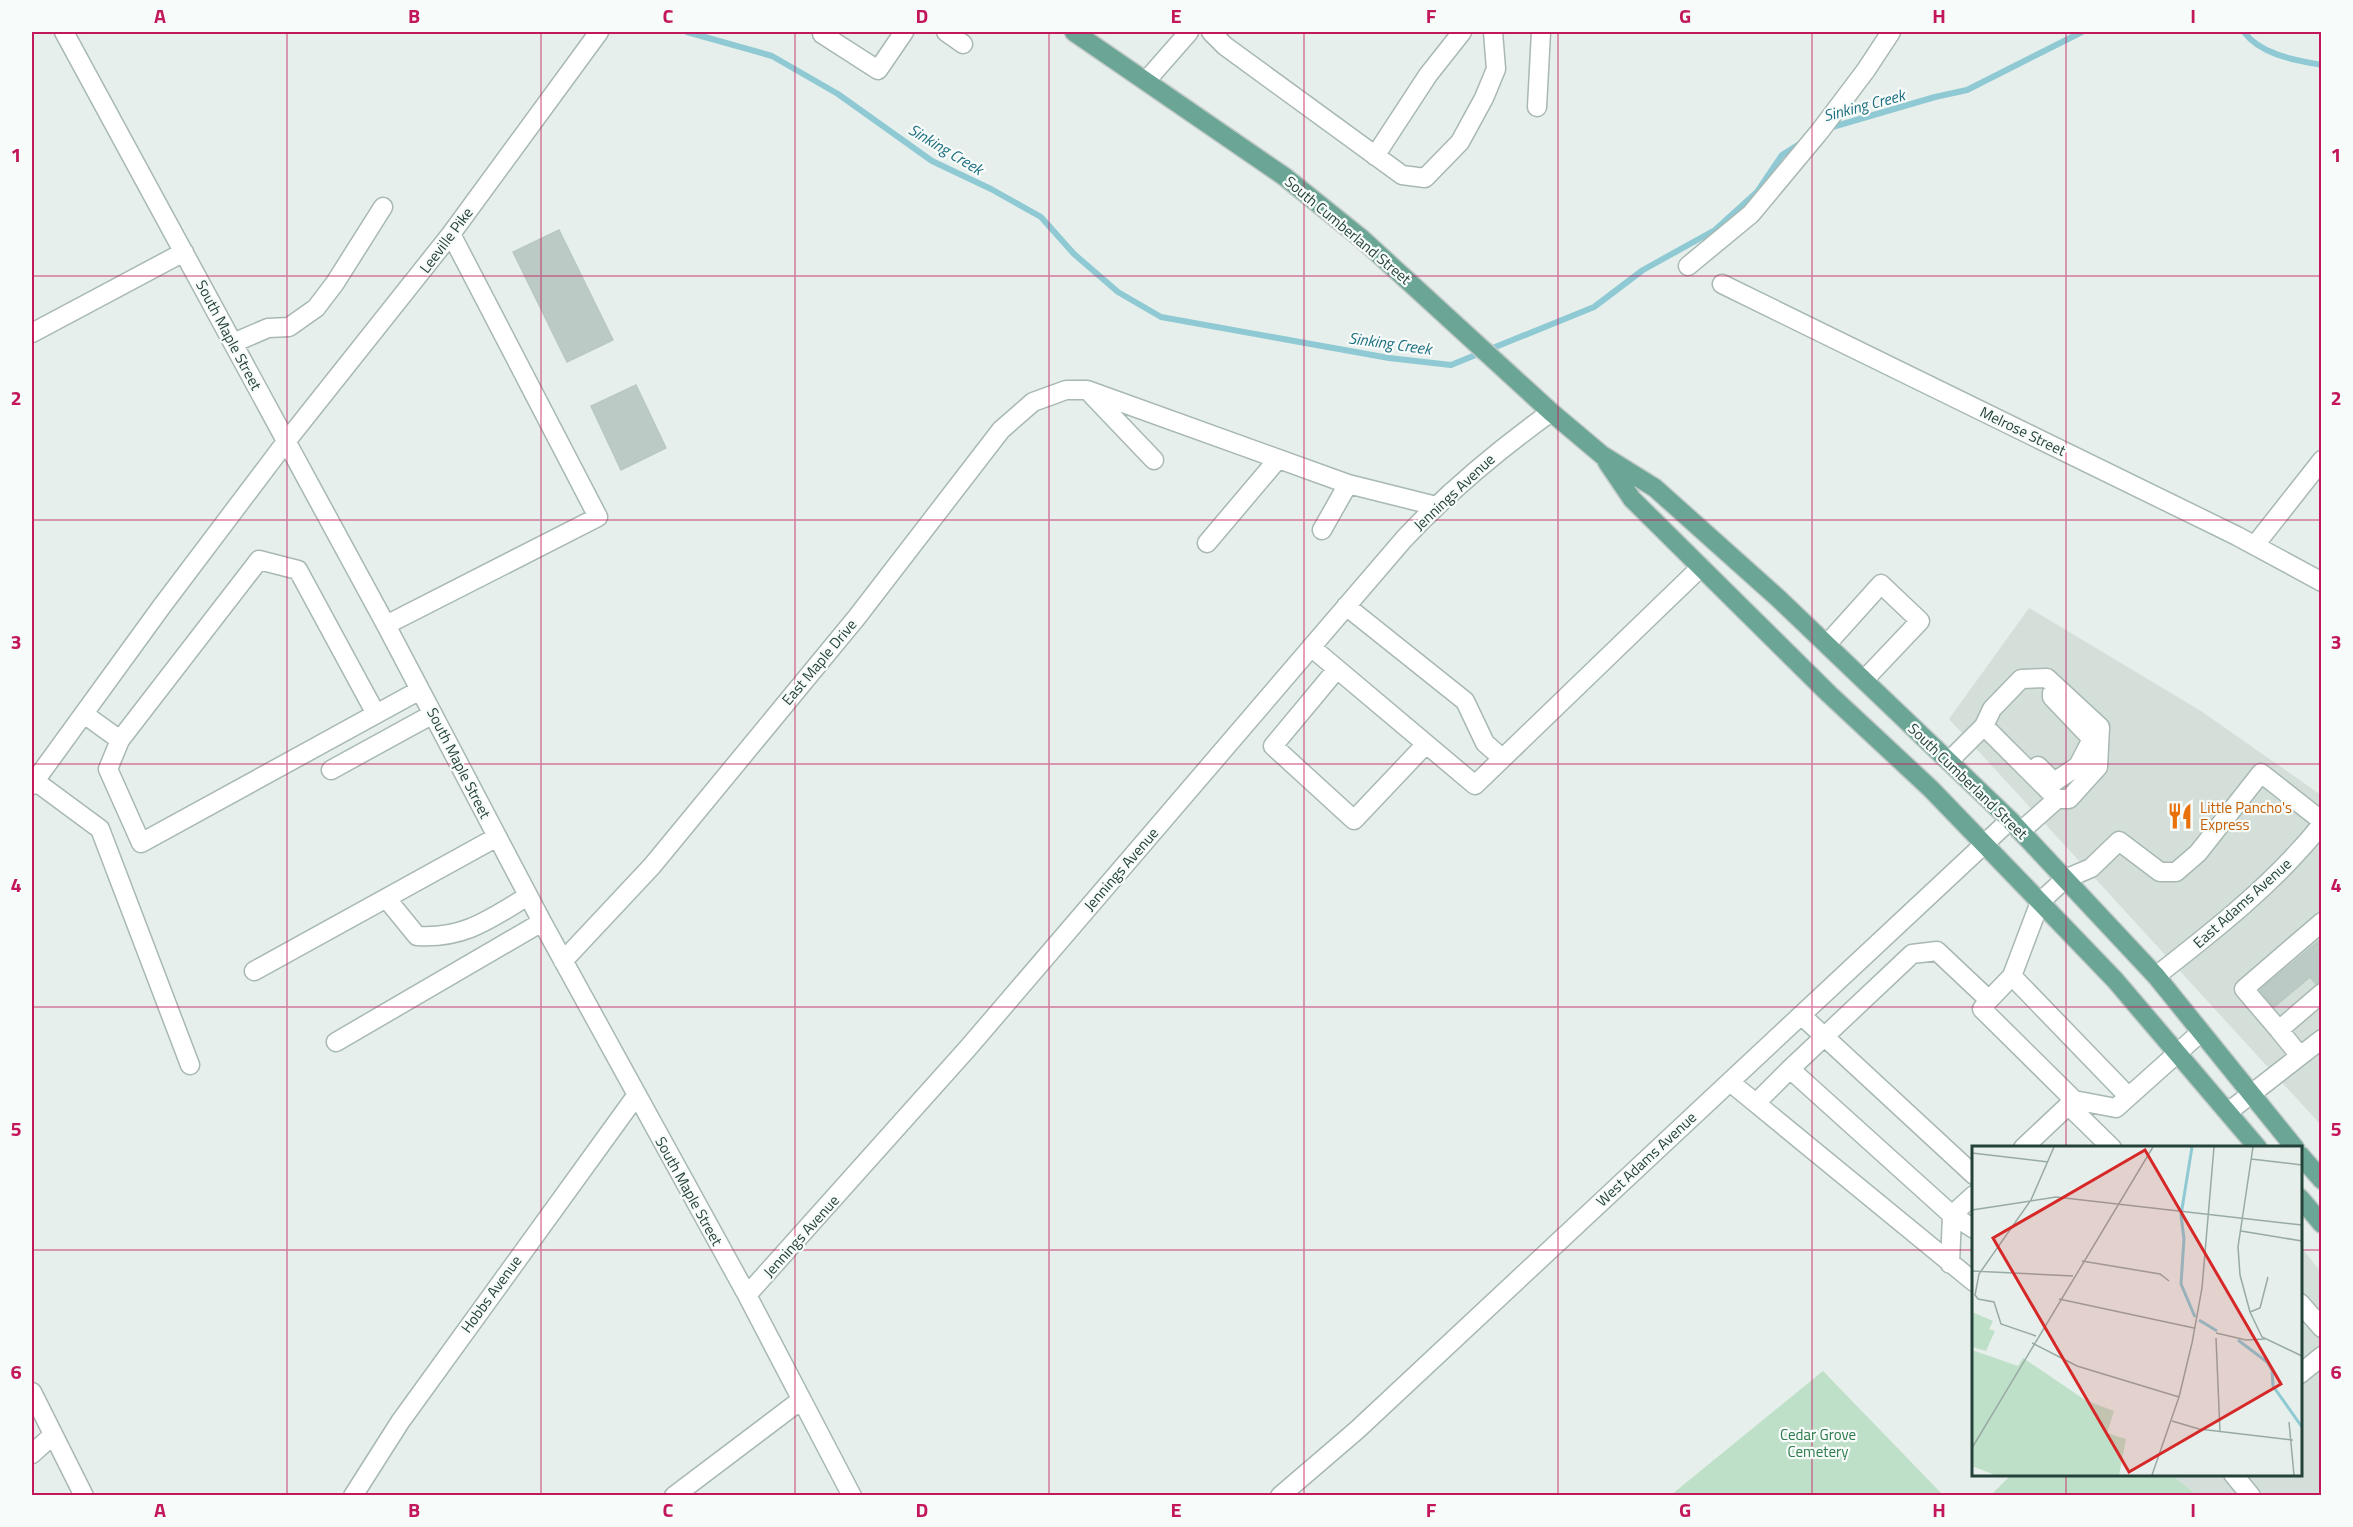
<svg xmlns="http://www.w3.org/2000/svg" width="2353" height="1527" font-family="'Titillium Web',sans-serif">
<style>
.built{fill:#d4dfda}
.green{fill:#bfe0c8}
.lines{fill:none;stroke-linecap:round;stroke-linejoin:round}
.stream{stroke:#8ec9d4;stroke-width:6}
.building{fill:#bbcac4;stroke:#b8c9c2;stroke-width:1.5}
.minor-casing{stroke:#a8b8b2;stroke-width:21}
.major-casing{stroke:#c2cac8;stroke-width:21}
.minor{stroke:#fff;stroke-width:18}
.major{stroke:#6aa596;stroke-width:18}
.grid{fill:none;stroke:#c2185b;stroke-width:1.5;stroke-opacity:0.55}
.labels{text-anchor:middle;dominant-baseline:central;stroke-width:4.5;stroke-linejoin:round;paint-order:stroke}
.street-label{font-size:15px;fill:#24423a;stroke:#f7fbf9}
.food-label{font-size:15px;fill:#c56008;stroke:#f7fbf9;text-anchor:start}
.park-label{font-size:15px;fill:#2d7a4b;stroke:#f7fbf9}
.water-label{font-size:16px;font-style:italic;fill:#1c6f80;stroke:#f7fbf9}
.inset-river{fill:none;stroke:#8ec9d4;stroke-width:3}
.inset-road{fill:none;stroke:#98aaa4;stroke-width:1.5}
.view{fill:#d62828;fill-opacity:0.15;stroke:#d62828;stroke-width:3}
.inset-edge{fill:none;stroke:#24423a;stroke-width:3}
.neatline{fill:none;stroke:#c2185b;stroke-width:2}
.grid-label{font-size:20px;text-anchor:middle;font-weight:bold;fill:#c2185b}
</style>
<rect width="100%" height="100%" fill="#e6efeb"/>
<path class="built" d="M2029,608L2201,711L2321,795V1125L1949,719Z
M2301,1247L2321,1272V1495H2197L2172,1475L2300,1474Z"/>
<path class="green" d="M1823,1371L1943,1495H1671Z
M2012,1474L2172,1475L2197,1495H1991Z"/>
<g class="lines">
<path class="stream" d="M687,32L772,56L838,94L932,161L991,189L1041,217L1074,254L1118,292L1161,317L1389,358L1451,365L1594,307L1643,270L1715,230L1757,192L1782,155L1801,143
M2244,32C2261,55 2295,60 2322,65
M1829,128L1935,97L1967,90L2082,32"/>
</g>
<path class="building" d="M559,230L613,340L567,362L513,252Z
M636,385L666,448L621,470L591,406Z
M2322,938V982L2316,984L2310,977L2274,1007L2260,990Z"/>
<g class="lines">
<g class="minor-casing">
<path id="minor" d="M64,32L386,625L542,922L747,1295L852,1496
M824,32L822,34L878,70L904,32
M946,32L963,44
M1211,32L1225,46L1402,175L1425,178L1460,142L1484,98L1496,69L1493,32
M1146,81L1189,32
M1537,107L1541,32
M1375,156L1428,75L1462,32
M1688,266L1751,214L1820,131L1866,70L1891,32
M1722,284L2237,536L2322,582
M32,333L184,252
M233,343L268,328L289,327L316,308L335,283L383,207
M1091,394L1154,460
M1322,530L1348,484L1436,506
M1207,543L1278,459
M2255,545L2322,460
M1346,606L1465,701L1485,743L1502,758
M386,625L598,517L451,234
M1827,644L1881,584L1920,621L1864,680
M1311,647L1475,785L1701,567
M1337,669L1273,746L1354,820L1426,744
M84,714L120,740
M376,714L298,570L259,560L120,740L108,769L141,843L420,690
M1949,761L1984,726L1992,709L2021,679L2047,678L2100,727L2098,767L2069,799H2057L1984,726
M2038,766L2054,782L2078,766L2092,739L2052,697V693
M331,770L433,714
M35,781L100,829L190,1065
M32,785L162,606L285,443L451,234L599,32
M2021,831L2057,799
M386,898L417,936C464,939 490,919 528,896
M563,961L652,866L857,617L1001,430L1033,402L1066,390H1087L1348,484
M254,971L497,837
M2012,976L2128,1096
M2156,976C2215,930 2275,883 2322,824
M1989,1000L1982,1009L2074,1100
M1801,1015L1974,1175
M2279,1030L2244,989L2322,922
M336,1042L542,922
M2300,1056L2279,1030L2322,993
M1730,1082L1974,1282
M1756,1103L1790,1069
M2068,1105L2112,1148
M2228,1112L2322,1039
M2023,1148L2074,1100L2116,1108L2201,1032
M1974,1195L1952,1215L1790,1069L1912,954L1937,951L1989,1000L2012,976L2040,902L2065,879L2091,868L2119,841L2160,872H2176L2198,853L2261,773L2322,821
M1952,1215L1974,1229
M1950,1264L1952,1215
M747,1295L968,1048L1404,539C1449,491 1497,451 1551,412
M2300,1303L2322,1328
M2300,1374L2322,1356
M32,1392L84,1496
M32,1454L53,1435
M2233,1474L2251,1496
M353,1496L400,1422L636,1096
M674,1496L801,1400
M1280,1496L1357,1430L2010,820"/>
</g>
<g class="major-casing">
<path id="major" d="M1074,32L1285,177L1361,238L1551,412L1602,455L1655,488L1779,599L2010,820L2156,976L2295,1148
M1607,462L1632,499L1829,694L1931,789L2040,902L2115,980L2258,1148
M2300,1155L2322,1180
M2300,1198L2322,1224"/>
</g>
<use href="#minor" class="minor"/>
<use href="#major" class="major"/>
</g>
<path class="grid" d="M287,32V1496M541,32V1496M795,32V1496M1049,32V1496M1304,32V1496M1558,32V1496M1812,32V1496M2066,32V1148M32,276H2322M32,520H2322M32,764H2322M32,1007H2322M32,1250H1974M2300,1250H2322M2066,1474V1496"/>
<defs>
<g id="restaurant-bare" transform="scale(2.07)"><path d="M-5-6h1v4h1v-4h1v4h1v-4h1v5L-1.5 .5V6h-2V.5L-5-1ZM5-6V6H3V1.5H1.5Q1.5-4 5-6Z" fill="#e8710a" stroke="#f7fbf9" stroke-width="2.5" paint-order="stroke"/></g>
</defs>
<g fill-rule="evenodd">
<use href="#restaurant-bare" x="2180" y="816"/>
</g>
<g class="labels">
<g class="street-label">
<text transform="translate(1348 230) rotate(40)">South Cumberland Street</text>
<text transform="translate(446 240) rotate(-53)">Leeville Pike</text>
<text transform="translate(229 335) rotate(62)">South Maple Street</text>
<text transform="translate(2023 431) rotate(26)">Melrose Street</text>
<text transform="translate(1454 492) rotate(-43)">Jennings Avenue</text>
<text transform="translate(819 662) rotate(-50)">East Maple Drive</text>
<text transform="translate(459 763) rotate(63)">South Maple Street</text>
<text transform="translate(1968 781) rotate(44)">South Cumberland Street</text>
<text transform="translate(1121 869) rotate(-49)">Jennings Avenue</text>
<text transform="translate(2242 903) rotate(-42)">East Adams Avenue</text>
<text transform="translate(1646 1159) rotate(-43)">West Adams Avenue</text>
<text transform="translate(689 1191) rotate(61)">South Maple Street</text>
<text transform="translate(801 1236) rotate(-48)">Jennings Avenue</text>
<text transform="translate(491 1294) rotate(-54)">Hobbs Avenue</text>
</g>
<g class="food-label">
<text x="2200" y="807">Little Pancho's<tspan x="2200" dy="17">Express</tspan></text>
</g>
<g class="park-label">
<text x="1818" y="1434">Cedar Grove<tspan x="1818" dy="17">Cemetery</tspan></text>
</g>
<g class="water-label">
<text transform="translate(1864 105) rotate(-15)">Sinking Creek</text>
<text transform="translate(946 149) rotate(31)">Sinking Creek</text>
<text transform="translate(1390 343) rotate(8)">Sinking Creek</text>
</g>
</g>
<g transform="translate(1972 1146)">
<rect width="330" height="330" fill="#e6efeb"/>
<path d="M0,166L21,175L17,183L23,185L14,205L0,201ZM0,204L46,220L51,212L113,254L142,265L135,287L154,293L147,329H23L0,320Z" fill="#bfe0c8"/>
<path class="inset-river" d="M220,1L209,69L212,93L209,138L223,171M227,174L245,185M266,194L295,216L300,224L301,240L330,281"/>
<path class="inset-road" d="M281,1L266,101L268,129L278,166L290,191L330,210M0,7L76,16M279,13L330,19M0,64L84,51L330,79M269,85L330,95M110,115L188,128L197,135M0,125L101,130M87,153L222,182M278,166L288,162L296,131M244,187L274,194L293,193M64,190L29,178L22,156L6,153L3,149L7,128L59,54L82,1M244,192L248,286M60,197L105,220L207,251M200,275L227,283L321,294M317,276L322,329M0,302L181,1M180,329L207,251L220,197L230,142L242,1"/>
<path class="view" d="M173,4L309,238L157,326L21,92Z"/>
<rect width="330" height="330" class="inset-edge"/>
</g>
<rect width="2353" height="1527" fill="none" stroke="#f7fbf9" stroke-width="66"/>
<rect x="33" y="33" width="2287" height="1461" class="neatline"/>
<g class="grid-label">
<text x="160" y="23">A</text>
<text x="414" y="23">B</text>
<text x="668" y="23">C</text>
<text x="922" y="23">D</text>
<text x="1176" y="23">E</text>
<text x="1431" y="23">F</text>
<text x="1685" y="23">G</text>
<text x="1939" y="23">H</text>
<text x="2193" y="23">I</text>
<text x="16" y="162">1</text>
<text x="2336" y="162">1</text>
<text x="16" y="405">2</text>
<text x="2336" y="405">2</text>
<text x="16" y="649">3</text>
<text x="2336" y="649">3</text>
<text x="16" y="892">4</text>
<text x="2336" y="892">4</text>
<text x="16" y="1136">5</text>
<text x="2336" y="1136">5</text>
<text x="16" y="1379">6</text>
<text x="2336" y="1379">6</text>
<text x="160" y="1517">A</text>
<text x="414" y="1517">B</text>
<text x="668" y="1517">C</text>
<text x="922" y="1517">D</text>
<text x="1176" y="1517">E</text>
<text x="1431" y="1517">F</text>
<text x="1685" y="1517">G</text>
<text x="1939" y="1517">H</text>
<text x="2193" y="1517">I</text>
</g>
</svg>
